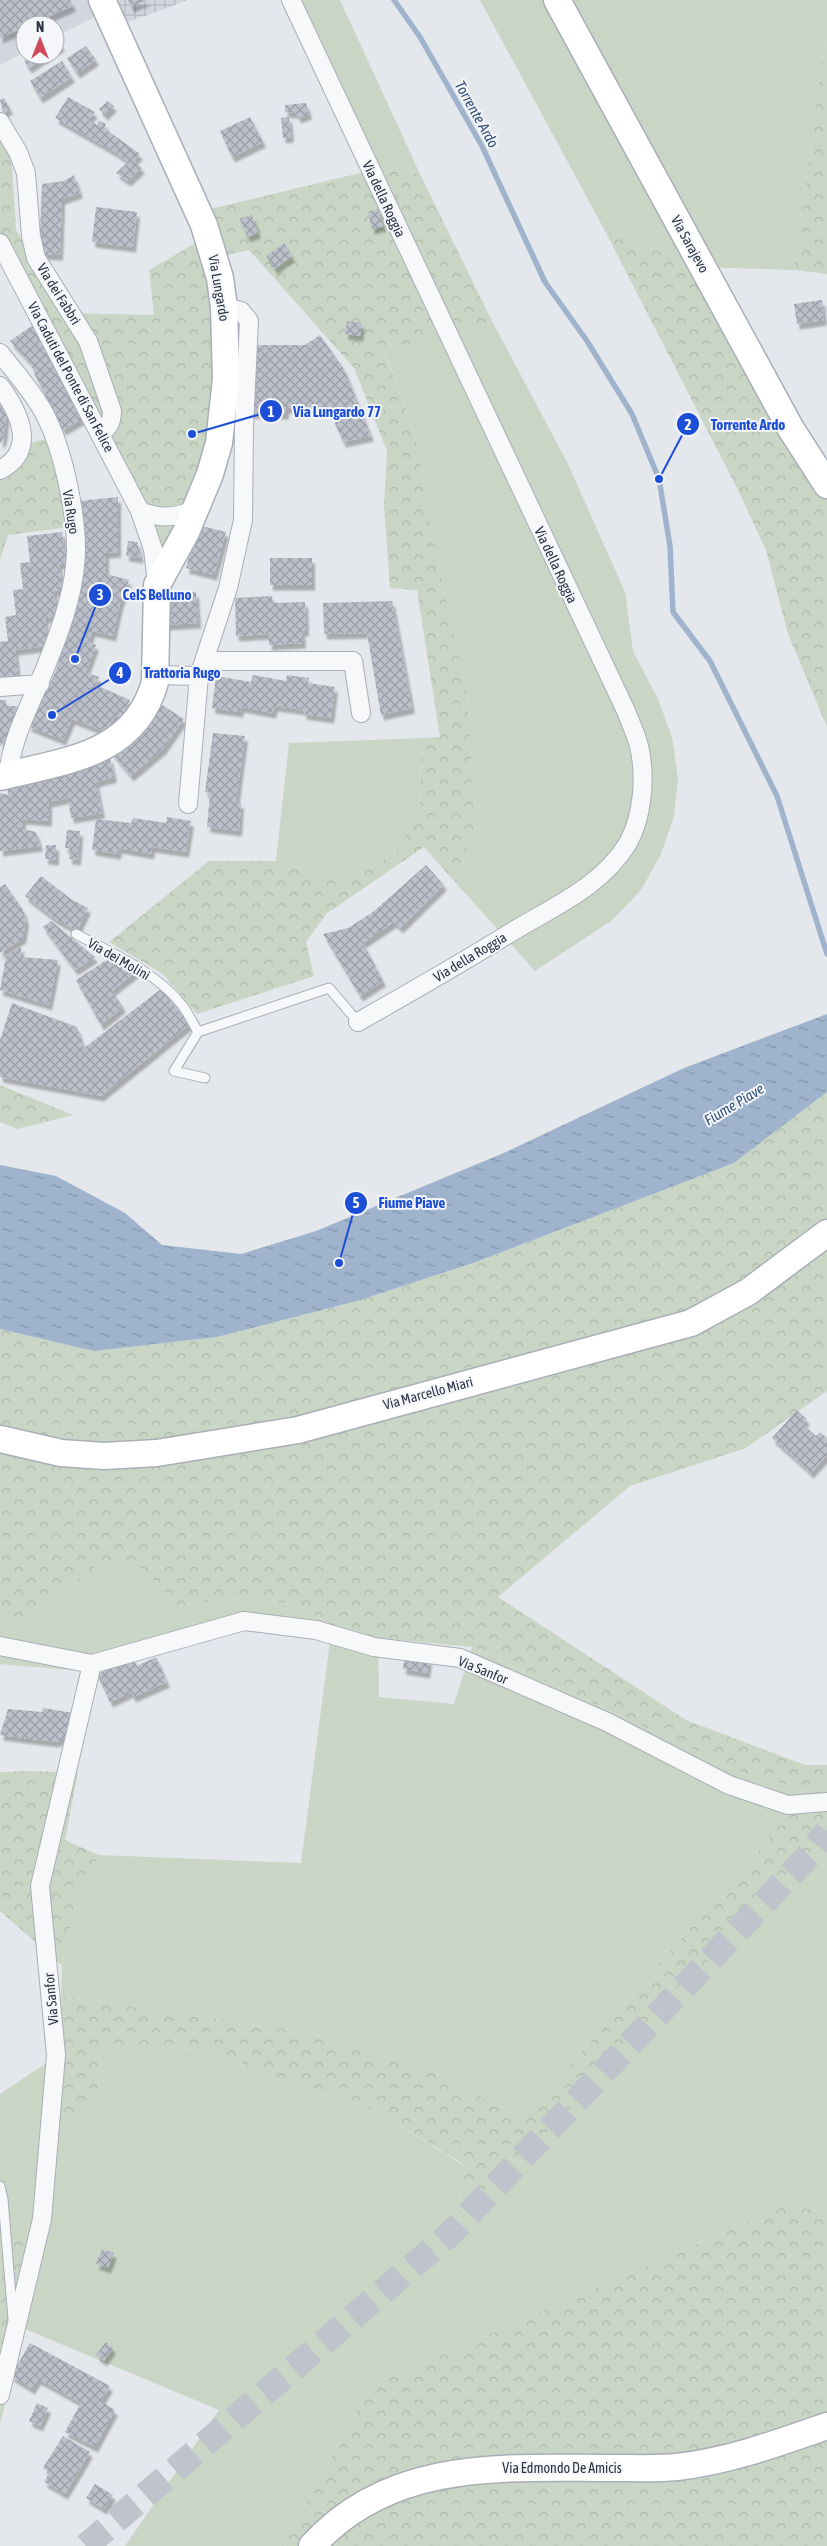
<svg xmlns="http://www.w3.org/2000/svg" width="827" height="2546" font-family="'Asap Condensed',sans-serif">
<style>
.built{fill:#d2d6de}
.industrial{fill:url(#industrial-grid)}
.grass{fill:#c9d6c5}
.forest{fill:url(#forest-crowns)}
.water{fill:url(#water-ripples)}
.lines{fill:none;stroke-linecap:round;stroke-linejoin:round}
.stream{stroke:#9fb4cc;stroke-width:5.5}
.building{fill:url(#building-cross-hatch);filter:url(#shadow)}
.secondary-tunnel{stroke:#bfc3cb;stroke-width:26;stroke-dasharray:26 13;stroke-linecap:butt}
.lane-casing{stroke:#a9aeb7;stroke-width:11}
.street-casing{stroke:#a9aeb7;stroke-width:20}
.secondary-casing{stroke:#a9aeb7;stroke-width:29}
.lane{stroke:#f7f8fa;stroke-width:9}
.street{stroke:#f7f8fa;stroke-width:18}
.secondary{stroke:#fff;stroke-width:26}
.labels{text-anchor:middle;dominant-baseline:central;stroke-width:4;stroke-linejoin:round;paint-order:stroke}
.street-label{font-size:14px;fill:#2b3445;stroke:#f4f6f9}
.water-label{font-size:15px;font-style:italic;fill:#34527a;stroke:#f4f6f9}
.leader{fill:none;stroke:#1d4ed8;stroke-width:2}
.callout-dot{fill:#1d4ed8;stroke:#f4f6f9;stroke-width:2}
.mark-label{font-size:15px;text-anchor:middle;font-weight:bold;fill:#fff}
.callout-label{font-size:15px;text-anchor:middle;font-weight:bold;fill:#1d4ed8;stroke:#f4f6f9;stroke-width:4;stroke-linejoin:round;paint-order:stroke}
</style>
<defs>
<pattern id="industrial-grid" width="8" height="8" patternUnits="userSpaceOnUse" patternTransform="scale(1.25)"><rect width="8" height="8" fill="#d2d6de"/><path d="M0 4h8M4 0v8" fill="none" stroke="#b4b8c0"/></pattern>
<pattern id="forest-crowns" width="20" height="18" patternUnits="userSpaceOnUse" patternTransform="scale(1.25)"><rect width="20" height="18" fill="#c9d6c5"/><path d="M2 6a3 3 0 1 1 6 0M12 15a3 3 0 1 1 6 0" fill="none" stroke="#adb8ab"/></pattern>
<pattern id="water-ripples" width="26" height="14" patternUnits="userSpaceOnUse" patternTransform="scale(1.25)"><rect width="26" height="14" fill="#9fb4cc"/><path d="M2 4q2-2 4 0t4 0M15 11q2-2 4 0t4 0" fill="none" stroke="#8293a7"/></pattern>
<pattern id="building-cross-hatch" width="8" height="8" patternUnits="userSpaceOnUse" patternTransform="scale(1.25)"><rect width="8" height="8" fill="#bbc0ca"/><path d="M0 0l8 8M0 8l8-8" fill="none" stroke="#989da6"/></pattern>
<filter id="shadow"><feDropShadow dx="3" dy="5.5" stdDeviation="1" flood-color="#0004"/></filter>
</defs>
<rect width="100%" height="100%" fill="#e4e7ec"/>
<path class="built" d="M0,0H100L105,12L55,37V25H25V52L0,65Z"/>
<path class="industrial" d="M100,0H188L112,28Z"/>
<path class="grass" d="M296,0H340L420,174L377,169Z
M480,0H825V39L794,270L697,267L604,229Z
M492,321L568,464L625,592L633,651L658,699L672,737L678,779L674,816L661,854L641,890L611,921L535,971L456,883L475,824L467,694L433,537L416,440L385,351Z
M194,506L152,585L148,520Z
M422,738L419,813L396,851L361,874L327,876L276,861L289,743Z
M105,1559L142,1569L178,1606L231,1599L297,1604L332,1626L378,1638L379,1697L454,1704L472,1647L746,1774L803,1789L769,1838L524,2118L426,2069L303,2032L61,1996L62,1965L78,1891L99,1855L301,1863L332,1626L250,1613L83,1671L0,1664V1623L32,1618Z
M827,1851V2211L785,2206L372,2385L281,2546H125L219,2410L25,2329L0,2204V2094L60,2054L98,2098L100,2051L210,2048L270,2076L373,2109L463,2165L458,2227L802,1860Z"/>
<path class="forest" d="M825,0H827V274L794,270L825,39Z
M0,129L11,150L16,230L66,313L154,315L149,270L213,233L202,211L377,169L420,174L492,321L385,352L416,440L433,537L467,694L475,824L456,883L424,847L326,914L306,942L314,976L197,1014L163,974L109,942L209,861H276L327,876L361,874L396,851L419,813L422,738L440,737L417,590L390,588L384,507L387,451L354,368L249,250L219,257L228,352L194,506L148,520L0,236Z
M604,229L697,267L795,447L827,500V727L788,634L766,550L737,488Z
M59,435L77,526L8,535L0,560V476L31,443Z
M0,1085L73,1115L18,1129L0,1122Z
M827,1092V1391L746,1448L630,1486L498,1597L686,1720L805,1765H827V1851L802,1860L458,2228L463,2164L373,2109L270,2076L210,2048L100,2051L98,2098L58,2127L61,1996L303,2032L426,2069L524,2118L769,1838L803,1789L746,1774L472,1647L378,1638L332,1626L297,1604L231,1599L178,1606L142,1569L105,1559L32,1618L0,1623V1329L94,1351L217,1337L357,1301L476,1262L734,1163Z
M29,1771L78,1773L65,1840L99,1855L78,1891L62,1965L0,1911V1772Z
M0,2204L25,2249V2329L0,2423Z
M785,2206L827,2211V2546H281L372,2385Z"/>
<path class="water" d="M827,1014V1092L734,1163L476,1262L357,1301L217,1337L94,1351L0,1329V1165L56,1176L125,1213L162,1245L241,1254L316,1231L506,1152L684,1068Z"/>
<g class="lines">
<path class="stream" d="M394,0L420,37L482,146L545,282L587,341L632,414L659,479L670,546L673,612L710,661L777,796L827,954"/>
</g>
<path class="building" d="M0,0H70L73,6L0,38Z
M128,0H148L131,7Z
M57,38L62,46L55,50V39Z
M86,46L96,60L77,73L67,58Z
M32,55H48L29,68L24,61Z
M62,61L72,77L40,98L30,81Z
M68,97L95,112L88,120L97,125L99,121L106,124L104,128L140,154L134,161L142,168L128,181L116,173L128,162L118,154L55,118Z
M4,98L10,109L3,113L0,100Z
M108,101L114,106L105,115L99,109Z
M306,103L309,114L298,118L296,113L285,112V105Z
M250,117L263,142L232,157L220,131Z
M289,117L291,137L283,138L281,118Z
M74,175L80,193L62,199L60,255L39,254L42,184L64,181Z
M96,207L137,212L133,247L92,242Z
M378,209L383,226L372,229L368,212Z
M252,215L258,233L247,237L240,219Z
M284,243L292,256L275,269L266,256Z
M822,300L824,320L797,324L794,304Z
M347,321L362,323L360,336L345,334Z
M33,325L52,351L82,419L63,430L35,375L31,363L10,341Z
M320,335L344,369L371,436L343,442L328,407L286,408V414L249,413L250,345H305Z
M0,396L7,410L4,438L0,444Z
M118,497V552L106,553V574L129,580L120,604L113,636L92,631L89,642L96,645L86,672L99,677L96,685L130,700L120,719L115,716L105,732L72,719L63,740L28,726L55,673L65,641L78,501Z
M198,525L226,532L214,575L186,568Z
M62,532L66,563L59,564L62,590L54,591L57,617L45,618L48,646L15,650L18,675L0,677V642L8,641L5,617L16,615L13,590L23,589L20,563L30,562L27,536Z
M128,541L137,542L141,558L126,556Z
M270,558H312V585H270Z
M196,592L198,623L163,625L161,594Z
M272,596L273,603L305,602L306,631H302L303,643L269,645V634L236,636L235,598Z
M392,601L412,708L381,715L367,633L324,634L323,603Z
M253,675L286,681L287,675L309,678L308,683L335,687L331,718L303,714L304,710L275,706L273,713L241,707L240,712L212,708L216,676L251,682Z
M0,700H6V706H16L21,712L11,735L0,746Z
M159,703L184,719L163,749L131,776L111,752Z
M213,733L245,736L237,796V803H241L239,831L207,827L210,793L205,792Z
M110,758L114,777L96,782L102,813L71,818L68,798L49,802V821L23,819V829L36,832L40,846L0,851V793L8,795L7,783Z
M167,817L191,821L186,852L152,847L151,854L119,848L118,854L92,850L96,819L131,823L133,818L166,823Z
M67,830L80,831L78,860L69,859L70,848H65Z
M46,845H56V860L45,859Z
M426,865L444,885L400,928L394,922L363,943L383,981L360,996L323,934L348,928L373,912Z
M41,876L71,899L88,908L77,931L55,919L25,896Z
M5,884L23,910L26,921L23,938L0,953V887Z
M51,921L95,957L75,970L43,927Z
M21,946V957L58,960L49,1005L0,990L6,956Z
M115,959L136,972L112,991L123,1007L101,1025L76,980L105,961Z
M161,989L190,1024L101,1096L0,1077V1040L12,1003L77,1027L84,1048Z
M797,1410L807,1419L803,1424L816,1436L820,1432L827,1438V1455L811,1473L772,1438Z
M406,1644L429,1660L427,1673L403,1669Z
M156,1657L167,1682L133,1697L131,1692L110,1702L97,1674L133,1658L137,1666Z
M43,1708L73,1713L70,1734L56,1742L0,1735L8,1709L42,1712Z
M102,2249L114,2253L108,2268L96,2264Z
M106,2342L113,2348L104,2361L96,2355Z
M30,2343L110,2386L101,2401L115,2410L95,2447L65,2432L81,2403L38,2379L32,2389L11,2376Z
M37,2403L48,2408L40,2426L29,2421Z
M63,2436L90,2452L65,2494L44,2482L50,2472L43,2468Z
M95,2484L113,2495L104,2509L86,2498Z"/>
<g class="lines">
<path class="secondary-tunnel" d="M86,2546L450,2234L810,1854L827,1831"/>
<g class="lane-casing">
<path id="lane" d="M76,934C113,954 155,971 182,1005C188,1013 193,1023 198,1032
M205,1078L174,1071L198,1032L329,988L358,1022
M0,2186L3,2199L13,2319"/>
</g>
<g class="street-casing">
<path id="street" d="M291,0L626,711C630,722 636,734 639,746C646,776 643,816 628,843C603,885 555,906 515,930C463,962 411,992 358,1022
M0,122L18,152L26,173L31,236L36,258L88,341L112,411C112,422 109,427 101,433
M0,243L140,511L153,549L157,583
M0,353C15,372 31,390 43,411C63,447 80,524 75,566C72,598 60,631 48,661C34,698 12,735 8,775
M0,386C19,412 38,450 0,470
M140,511C160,519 176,518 196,509
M204,661H353L361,713
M156,675L199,676L188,804
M199,676L228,588L243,520L244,427L249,321L241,311L224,307
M0,687L40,684
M0,1646L92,1664L244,1621L316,1630L374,1647L460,1658L607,1722L729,1785L788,1805L827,1802
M0,2395L42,2219L56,2055L40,1886L92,1664"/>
</g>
<g class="secondary-casing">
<path id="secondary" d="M557,0L791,429L827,485
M0,777C63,761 135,756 155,682L157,585L186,532L210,474L219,443L226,379L224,307L220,278L204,225L102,0
M0,1439L61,1453L104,1456L157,1453L298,1430L691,1323L748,1292L827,1233
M312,2546C391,2458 506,2468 613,2468C634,2468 656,2469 677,2467C729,2461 778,2443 827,2426"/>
</g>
<use href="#lane" class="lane"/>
<use href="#street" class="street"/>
<use href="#secondary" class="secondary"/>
</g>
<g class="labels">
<g class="street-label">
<text transform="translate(384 199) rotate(65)">Via della Roggia</text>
<text transform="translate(690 244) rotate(61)">Via Sarajevo</text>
<text transform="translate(219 288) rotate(80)">Via Lungardo</text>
<text transform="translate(59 294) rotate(58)">Via dei Fabbri</text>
<text transform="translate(71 377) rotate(62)">Via Caduti del Ponte di San Felice</text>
<text transform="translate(71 512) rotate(81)">Via Rugo</text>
<text transform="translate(556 565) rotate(65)">Via della Roggia</text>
<text transform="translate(470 957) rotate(-31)">Via della Roggia</text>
<text transform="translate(119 959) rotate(30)">Via dei Molini</text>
<text transform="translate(428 1393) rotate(-15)">Via Marcello Miari</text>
<text transform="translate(483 1670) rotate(22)">Via Sanfor</text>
<text transform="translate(51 1999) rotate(-95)">Via Sanfor</text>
<text x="562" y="2468">Via Edmondo De Amicis</text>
</g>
<g class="water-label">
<text transform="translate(477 114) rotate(61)">Torrente Ardo</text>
<text transform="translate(734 1104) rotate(-31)">Fiume Piave</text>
</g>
</g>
<path class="leader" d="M192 434L271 411M659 479L688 424M75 659L100 595M52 715L120 673M339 1263L356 1203"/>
<g class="callout-dot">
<circle cx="192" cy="434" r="5"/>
<circle cx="659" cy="479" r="5"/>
<circle cx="75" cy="659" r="5"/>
<circle cx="52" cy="715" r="5"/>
<circle cx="339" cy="1263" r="5"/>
<circle cx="271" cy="411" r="12"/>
<circle cx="688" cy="424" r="12"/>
<circle cx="100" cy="595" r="12"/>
<circle cx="120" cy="673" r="12"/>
<circle cx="356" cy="1203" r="12"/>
</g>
<g class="mark-label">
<text x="271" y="417">1</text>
<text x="688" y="430">2</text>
<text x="100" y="600">3</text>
<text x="120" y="678">4</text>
<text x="356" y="1208">5</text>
</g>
<g class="callout-label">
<text x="337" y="417">Via Lungardo 77</text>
<text x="748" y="430">Torrente Ardo</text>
<text x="157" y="600">CeIS Belluno</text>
<text x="182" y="678">Trattoria Rugo</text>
<text x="412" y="1208">Fiume Piave</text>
</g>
<g transform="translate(40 40)"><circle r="24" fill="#f4f6f9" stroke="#a4a8b1"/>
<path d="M0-4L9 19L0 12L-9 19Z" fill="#d1495b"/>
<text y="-8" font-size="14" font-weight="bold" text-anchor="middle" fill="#2b3445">N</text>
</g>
</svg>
